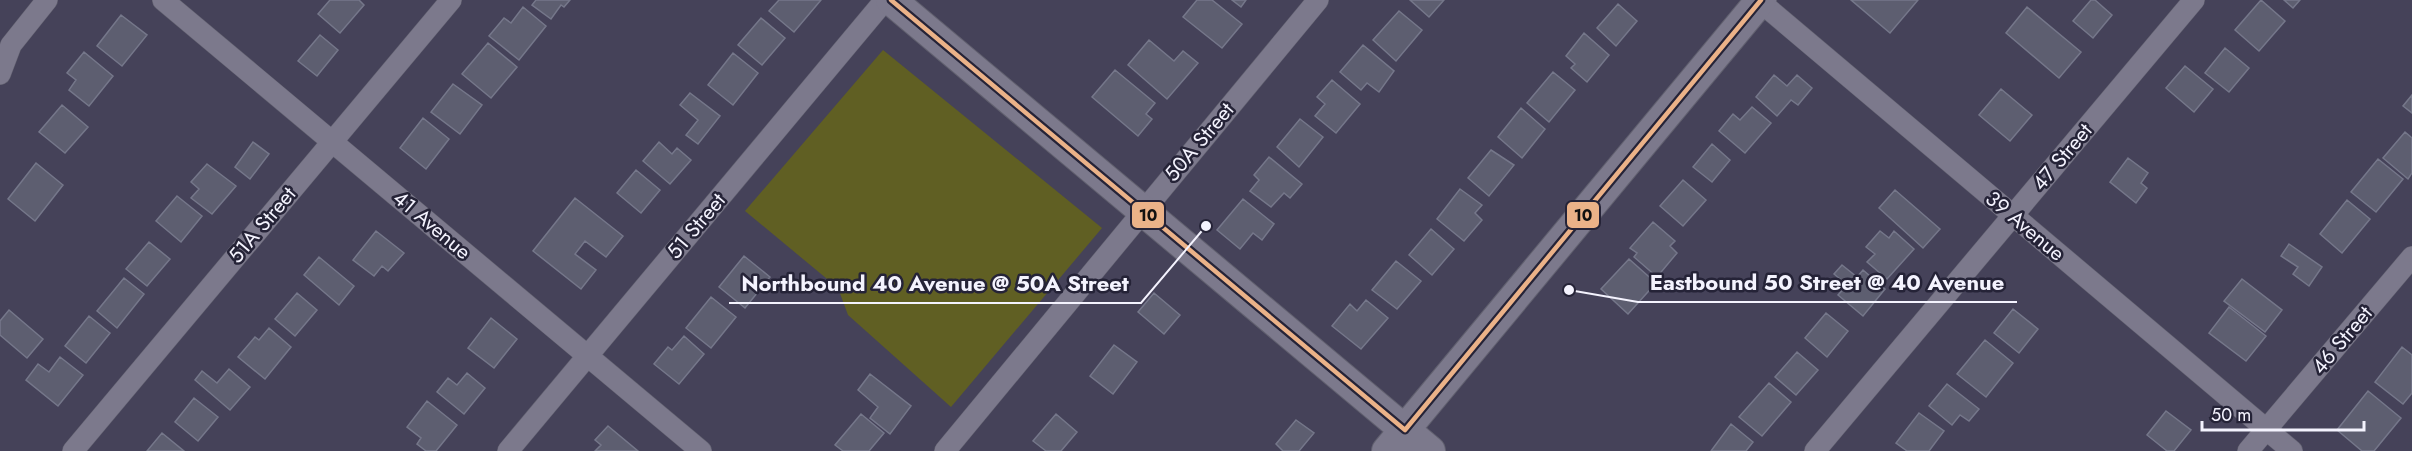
<svg xmlns="http://www.w3.org/2000/svg" width="2412" height="451" font-family="Jost,sans-serif">
<style>
.green{fill:#605f23}
.building{fill:#5d5e70;stroke:#75778a;stroke-width:1.5}
.lines{fill:none;stroke-linecap:round;stroke-linejoin:round}
.street-casing{stroke:#61606f;stroke-width:22}
.secondary-casing{stroke:#61606f;stroke-width:32}
.street{stroke:#7c798c;stroke-width:21}
.secondary{stroke:#7c798c;stroke-width:30}
.bus-1-casing{stroke:#252337;stroke-width:9}
.bus-1{stroke:#ebb288;stroke-width:4.5}
.labels{text-anchor:middle;dominant-baseline:central;stroke-width:5;stroke-linejoin:round;paint-order:stroke}
.street-label{font-size:21px;fill:#f4f3fe;stroke:#252337}
.leader{fill:none;stroke:#f4f3fe;stroke-width:2}
.callout-dot{fill:#f4f3fe;stroke:#252337;stroke-width:2}
.callout-label{font-size:22px;text-anchor:middle;font-weight:bold;fill:#f4f3fe;stroke:#252337;stroke-width:5;stroke-linejoin:round;paint-order:stroke}
.line-badge{stroke:#252337;stroke-width:2}
.pale-badge-label{font-size:16px;text-anchor:middle;font-weight:bold;fill:#111}
</style>
<rect width="100%" height="100%" fill="#454259"/>
<path class="green" d="M883,50L1102,228L951,407L848,315L838,288L745,211Z"/>
<path class="building" d="M330,0H359L364,5L340,33L318,14Z
M536,0H535H570L564,7L561,5L551,19L532,5Z
M779,0H821L794,32L769,11Z
M1197,0H1212L1242,24L1222,48L1183,17Z
M1232,0H1246L1241,7Z
M1410,0H1444L1429,17Z
M1851,0H1918L1890,33Z
M2091,0H2095L2112,15L2093,38L2073,21Z
M2261,0L2285,21L2259,51L2235,30Z
M2284,0H2300L2293,8Z
M1618,4L1637,21L1616,46L1597,28Z
M523,7L546,26L519,60L489,36L504,18L511,23Z
M2027,7L2081,52L2059,78L2006,33Z
M1399,11L1422,30L1396,61L1373,40Z
M121,15L147,35L122,66L97,46Z
M761,18L785,38L762,65L738,45Z
M1584,33L1609,55L1587,82L1571,68L1575,64L1566,56Z
M320,35L338,50L317,76L298,61Z
M1149,40L1174,61L1183,51L1198,63L1167,99L1128,65Z
M488,43L517,67L491,98L462,74Z
M1363,45L1394,71L1379,92L1367,83L1361,90L1340,72Z
M2225,48L2249,68L2229,92L2205,73Z
M84,52L113,76L89,106L69,90L76,80L67,73Z
M733,53L758,73L733,105L708,85Z
M2185,66L2213,89L2194,112L2166,88Z
M1115,70L1155,103L1146,114L1152,119L1138,136L1092,97Z
M1553,72L1575,90L1549,122L1527,103Z
M1774,75L1787,86L1797,75L1812,88L1798,105L1791,100L1777,116L1756,97Z
M1332,80L1360,104L1336,133L1315,116L1325,104L1317,97Z
M453,84L482,105L460,134L431,112Z
M2001,89L2032,115L2010,141L1979,115Z
M690,93L720,116L698,144L686,135L698,120L680,105Z
M2412,95V113L2403,106Z
M62,105L88,127L65,153L39,132Z
M1752,107L1771,123L1745,153L1719,131L1733,114L1740,120Z
M1521,108L1545,129L1522,158L1498,137Z
M423,118L449,139L426,169L400,148Z
M1300,119L1323,137L1299,167L1277,147Z
M2405,132L2412,138V173L2408,179L2383,158Z
M253,142L269,154L250,179L235,167Z
M659,142L672,154L677,148L691,160L670,184L643,161Z
M1712,144L1730,160L1712,182L1693,167Z
M1491,150L1514,165L1489,196L1468,178Z
M1269,157L1302,184L1290,198L1284,193L1271,207L1250,191L1259,180L1254,175Z
M2128,158L2148,173L2141,183L2147,188L2136,203L2110,182Z
M2378,159L2403,179L2376,212L2351,192Z
M36,163L63,185L35,221L8,199Z
M207,164L236,186L212,214L191,198L199,189L191,182Z
M636,170L660,190L641,213L617,193Z
M1683,180L1706,200L1683,226L1660,206Z
M1460,189L1482,205L1475,213L1482,220L1464,241L1437,219Z
M1895,190L1940,229L1923,248L1879,208Z
M177,196L202,216L181,242L156,221Z
M575,198L623,236L606,257L585,241L575,254L596,270L581,289L533,251Z
M1243,199L1274,224L1262,240L1253,233L1240,249L1217,230Z
M2347,200L2370,219L2342,253L2320,234Z
M1653,222L1675,241L1670,246L1677,253L1657,277L1634,257L1637,253L1630,248Z
M1431,229L1454,249L1432,275L1409,255Z
M376,231L404,253L388,271L382,266L374,276L353,260Z
M1880,231L1889,238L1894,231L1914,249L1887,279L1867,262L1875,254L1866,247Z
M149,242L170,259L147,286L126,269Z
M2289,244L2322,267L2309,286L2293,274L2298,267L2281,256Z
M744,256L770,277L745,308L719,287Z
M319,257L354,286L339,305L304,275Z
M1629,259L1656,283L1628,314L1601,289Z
M1396,261L1421,281L1397,309L1372,290Z
M1842,265L1857,277L1863,270L1885,289L1863,316L1838,295L1847,285L1834,274Z
M124,278L144,294L117,328L97,311Z
M2242,279L2282,310L2265,332L2224,301Z
M297,293L317,310L295,336L275,319Z
M1154,293L1180,315L1164,334L1138,312Z
M711,297L736,317L711,348L686,328Z
M1366,300L1388,318L1361,349L1332,326L1350,304L1357,311Z
M2229,307L2266,336L2246,361L2209,333Z
M2013,309L2038,329L2019,353L1994,333Z
M9,310L43,339L27,358L0,335V321Z
M1826,313L1848,331L1827,357L1805,338Z
M89,316L110,333L86,363L65,346Z
M491,318L517,339L494,368L468,348Z
M269,328L291,347L265,379L238,357L255,337L259,340Z
M684,336L704,354L679,384L654,364L668,347L672,350Z
M1985,340L2013,363L1986,397L1957,374Z
M1114,345L1137,362L1113,394L1090,376Z
M2402,347L2412,355V393L2403,404L2375,382Z
M1797,352L1818,370L1796,395L1775,377Z
M60,357L83,375L58,406L26,380L38,364L49,372Z
M229,369L250,387L230,410L195,380L202,371L217,383Z
M467,373L485,388L464,414L437,392L448,378L457,385Z
M870,374L911,406L890,434L870,418L878,407L858,390Z
M1769,383L1791,402L1762,436L1739,417Z
M1947,384L1979,409L1969,421L1960,415L1952,425L1929,406Z
M2368,391L2401,418L2374,451H2362L2337,430Z
M194,398L218,417L198,441L175,422Z
M427,401L457,425L436,451H426L417,444L421,438L407,427Z
M2166,411L2191,430L2174,451H2167L2147,435Z
M1919,413L1944,431L1929,451H1907L1896,443Z
M861,414L884,433L869,451H843L835,445Z
M1056,414L1077,432L1061,451H1046L1033,441Z
M1296,420L1314,433L1299,451H1283L1276,444Z
M1731,424L1753,442L1746,451H1711Z
M608,426L638,451H595L601,445L595,440Z
M162,433L184,451H147Z"/>
<g class="lines">
<g class="street-casing">
<path id="street" d="M163,0L701,451
M1758,0L2292,451
M0,74L11,45L47,0
M73,451L451,0
M508,451L885,0
M945,451L1318,0
M1815,451L2194,0
M2248,451L2412,257"/>
</g>
<g class="secondary-casing">
<path id="secondary" d="M891,0L1430,451
M1387,451L1761,0"/>
</g>
<use href="#street" class="street"/>
<use href="#secondary" class="secondary"/>
<g class="bus-1-casing">
<path id="bus-1" d="M891,0L1405,430
M1405,430L1761,0"/>
</g>
<use href="#bus-1" class="bus-1"/>
</g>
<g class="labels">
<g class="street-label">
<text transform="translate(1199 142) rotate(-50)">50A Street</text>
<text transform="translate(2062 157) rotate(-50)">47 Street</text>
<text transform="translate(262 225) rotate(-50)">51A Street</text>
<text transform="translate(432 225) rotate(40)">41 Avenue</text>
<text transform="translate(696 226) rotate(-50)">51 Street</text>
<text transform="translate(2025 226) rotate(40)">39 Avenue</text>
<text transform="translate(2342 340) rotate(-50)">46 Street</text>
</g>
</g>
<path class="leader" d="M1569 290L1638 302H2017M1206 226L1141 303H729"/>
<g class="callout-dot">
<circle cx="1569" cy="290" r="6"/>
<circle cx="1206" cy="226" r="6"/>
</g>
<g class="callout-label">
<text x="1827" y="290">Eastbound 50 Street @ 40 Avenue</text>
<text x="935" y="291">Northbound 40 Avenue @ 50A Street</text>
</g>
<g class="line-badge">
<rect x="1131" y="201" width="34" height="28" rx="6" fill="#ebb288"/>
<rect x="1566" y="201" width="34" height="28" rx="6" fill="#ebb288"/>
</g>
<g class="pale-badge-label">
<text x="1148" y="221">10</text>
<text x="1583" y="221">10</text>
</g>
<path d="M2202 421v9h162v-9" fill="none" stroke="#f4f3fe" stroke-width="3"/>
<text x="2211" y="421" font-size="18" fill="#f4f3fe" stroke="#252337" stroke-width="4.5" paint-order="stroke">50 m</text>
</svg>
